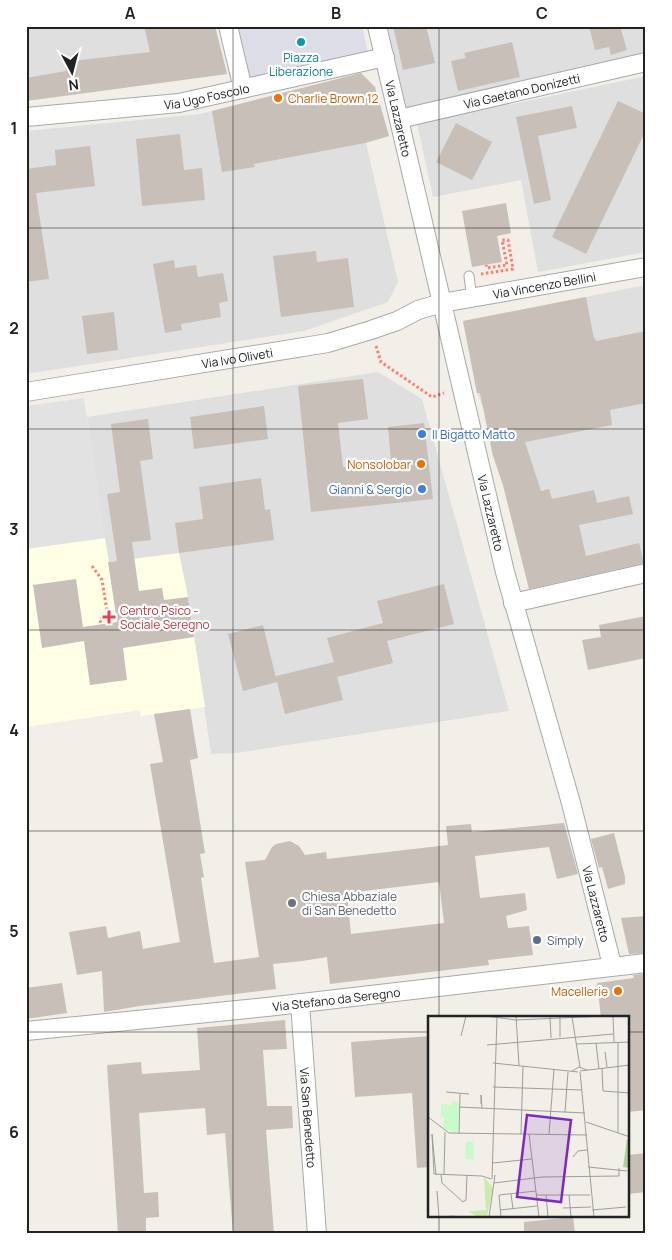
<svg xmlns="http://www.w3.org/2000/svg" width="672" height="1260" font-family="Manrope,sans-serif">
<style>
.residential{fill:#e0dfdf}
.education{fill:#ffffe5}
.parking{fill:#e2e2e2}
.plaza{fill:#dddde8}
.building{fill:#c7bfb8;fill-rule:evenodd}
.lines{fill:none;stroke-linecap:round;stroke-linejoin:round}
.lane-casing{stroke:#a9a9a9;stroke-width:11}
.street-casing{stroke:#a9a9a9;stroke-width:20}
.path{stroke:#fa8072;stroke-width:3;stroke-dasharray:2.5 2.5;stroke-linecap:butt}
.lane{stroke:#fff;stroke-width:9}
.street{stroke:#fff;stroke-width:18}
.grid{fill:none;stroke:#222;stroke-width:1;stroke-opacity:0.55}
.culture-dot{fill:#0f9aa8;stroke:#fff;stroke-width:2}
.food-dot{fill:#e8710a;stroke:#fff;stroke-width:2}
.shop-dot{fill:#3f7fe0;stroke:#fff;stroke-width:2}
.health-dot{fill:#e0444e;stroke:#fff;stroke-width:2}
.worship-dot{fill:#6b7280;stroke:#fff;stroke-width:2}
.service-dot{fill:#5c6f8a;stroke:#fff;stroke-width:2}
.labels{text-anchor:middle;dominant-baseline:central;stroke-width:4.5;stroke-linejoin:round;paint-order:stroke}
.culture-label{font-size:12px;fill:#0d838f;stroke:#fff}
.street-label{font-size:12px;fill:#222;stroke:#fff}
.food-label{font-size:12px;fill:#c56008;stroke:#fff;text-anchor:end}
.shop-label{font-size:12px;fill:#366cbe;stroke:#fff;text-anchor:start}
.health-label{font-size:12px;fill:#be3a42;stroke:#fff;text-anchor:start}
.worship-label{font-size:12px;fill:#5b616d;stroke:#fff;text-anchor:start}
.service-label{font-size:12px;fill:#4e5e75;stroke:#fff;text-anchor:start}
.inset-road{fill:none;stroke:#9f9d99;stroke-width:1}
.view{fill:#7b2cbf;fill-opacity:0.15;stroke:#7b2cbf;stroke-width:2.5}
.inset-edge{fill:none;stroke:#222;stroke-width:2.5}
.neatline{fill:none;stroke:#222;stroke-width:2}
.grid-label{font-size:16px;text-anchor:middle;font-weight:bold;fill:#222}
</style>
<rect width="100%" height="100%" fill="#f2efe9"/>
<path class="residential" d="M26,26H215L227,74L26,101Z
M387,26H646V54L405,108Z
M361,73L375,87L389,136L366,143L398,282L388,302L304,331L26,374V131L200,114Z
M646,76V252L538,272L521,180L433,197L417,124Z
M646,285V564L529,589L503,485L492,451L483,407L477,393L463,321Z
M378,372L422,399L509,711L236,753L211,754L188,597L179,554L108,562L87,417Z"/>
<path class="education" d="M105,538L109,562L179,553L188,597L205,707L141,716L140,710L26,727V549Z"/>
<path class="parking" d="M84,398L105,538L26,549V406Z"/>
<path class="plaza" d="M233,26H362L369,58L247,85Z"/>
<path class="building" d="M144,26H215L227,74L26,101V78L66,71L64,62L150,52Z
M393,26H426L435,63L403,70Z
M589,26H620L627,50L611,55L609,47L595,50Z
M512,42L520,77L458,91L451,61L466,58L464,53Z
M361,73L375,87L389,136L365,143L254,164L255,167L222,172L212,111Z
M618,101L646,114V130L586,254L552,237Z
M572,106L577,128L538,136L551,200L534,204L516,117Z
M456,123L492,142L472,180L436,162Z
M180,134L184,170L202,168L205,200L142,206L136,139Z
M90,146L95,186L36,193L49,279L26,282V169L56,165L55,150Z
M506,203L511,233L497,236L502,262L472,267L462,211Z
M316,251L317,262L348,258L354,307L281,317L273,256Z
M174,260L175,268L196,265L198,277L223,273L228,301L219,303L221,317L181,324L182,330L165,333L153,264Z
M586,297L594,339L595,338L596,341L646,331V403L610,410L612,425L525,442L541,491L549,489L552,499L594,490L597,503L629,496L633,514L579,525L586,556L639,543L644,563L529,589L503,485L493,456L480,393H477L463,321Z
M114,312L118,350L87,354L82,316Z
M363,379L368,419L338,423L343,467L391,462L388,427L424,423L433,499L311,512L298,386Z
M264,406L268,439L194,449L190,417Z
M148,419L153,459L140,461L151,540L132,542L139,591L162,588L164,600L188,597L194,637L123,648L127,680L90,685L84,641L42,648L33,585L76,579L83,627L117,622L108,562L117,561L107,494L120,492L111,424Z
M261,478L265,510L270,509L274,540L179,553L175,523L203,519L199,487Z
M444,584L454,624L387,641L393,663L337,677L343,700L285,714L277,682L243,691L228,634L263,625L276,678V676L334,662L327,638L383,623L377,601Z
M646,616V658L588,670L582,640L601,637L599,625Z
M190,709L198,758L190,760L205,853L200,854L204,877L201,878L214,963L259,957L245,862L265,860L272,847L276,844L290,841L299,846L305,855L326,852L327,859L448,845L446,826L471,824L472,832L564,823L578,874L557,879L549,847L475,856L480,898L525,893L527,910L506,916L508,928L529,926L533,955L488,960L489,965L330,984L327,957L302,961L273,964L276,989L140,1006L104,1012L102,971L77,975L69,932L106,926L108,938L140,931L143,949L180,942L150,764L163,762L154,714ZM439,882L444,923L351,934L347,893Z
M614,833L625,877V884L608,889L602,867L599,868L591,839Z
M646,916V953L629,954L621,918Z
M646,974V1022H643L646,1039V1110L628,1112V1018H601L597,983L634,978L633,975Z
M62,983L67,1013L26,1019V988Z
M285,1020L287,1049L263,1050L267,1106H292L293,1128L266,1130L274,1234H233L225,1133L207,1135L205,1108L139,1113L144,1193L158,1192L159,1217L146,1218V1234H118L107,1065L141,1062L142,1074L200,1070L197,1028Z
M430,1036V1167L417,1168L412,1093L355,1097L351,1042Z
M646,1153V1192L628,1194V1155Z
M573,1217L575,1234H524V1222Z"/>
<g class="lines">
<g class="lane-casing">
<path id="lane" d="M469,276L472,299"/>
</g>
<g class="street-casing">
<g id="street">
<path d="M228,26L243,89"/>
<path id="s1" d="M377,26L505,572L571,803L612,965"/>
<path id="s2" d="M26,117L179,103L385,57"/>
<path id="s3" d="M399,119L646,62"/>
<path id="s4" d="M26,392L328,343L371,330L397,321L418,310L442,303L646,267"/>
<path d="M513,603L646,573"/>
<path id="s5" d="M300,1003L317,1234"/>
<path id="s6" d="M26,1031L267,1007L646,963"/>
</g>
</g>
<path class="path" d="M481,274L513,269L508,240H502L507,265L487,268L486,265
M376,346L381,362L432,397L444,393
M92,566L102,580L108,617L100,618L101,625"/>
<use href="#lane" class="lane"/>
<use href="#street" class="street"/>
</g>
<path class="grid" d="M233,26V1234M439,26V1018M26,228H646M26,429H646M26,630H646M26,831H646M26,1032H430M628,1032H646M439,1216V1234"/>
<circle class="culture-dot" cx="301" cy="42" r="5"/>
<g class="food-dot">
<circle cx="278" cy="98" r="5"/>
<circle cx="421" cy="464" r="5"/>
<circle cx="618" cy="991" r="5"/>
</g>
<g class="shop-dot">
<circle cx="422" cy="434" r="5"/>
<circle cx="422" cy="489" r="5"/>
</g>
<path class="health-dot" d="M106.5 609.5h5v5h5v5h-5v5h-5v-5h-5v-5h5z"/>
<circle class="worship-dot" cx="292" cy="903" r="5"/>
<circle class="service-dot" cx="537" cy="940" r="5"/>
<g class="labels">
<g class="culture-label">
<text x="301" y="57">Piazza<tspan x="301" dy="14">Liberazione</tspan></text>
</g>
<g class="street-label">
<text stroke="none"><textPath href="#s3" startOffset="126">Via Gaetano Donizetti</textPath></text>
<text stroke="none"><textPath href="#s2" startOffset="182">Via Ugo Foscolo</textPath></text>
<text stroke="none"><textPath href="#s1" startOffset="95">Via Lazzaretto</textPath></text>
<text stroke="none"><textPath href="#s4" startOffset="531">Via Vincenzo Bellini</textPath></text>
<text stroke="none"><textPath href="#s4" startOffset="214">Via Ivo Oliveti</textPath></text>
<text stroke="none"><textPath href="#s1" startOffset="500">Via Lazzaretto</textPath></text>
<text stroke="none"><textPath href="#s1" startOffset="905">Via Lazzaretto</textPath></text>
<text stroke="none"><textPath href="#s6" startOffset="312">Via Stefano da Seregno</textPath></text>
<text stroke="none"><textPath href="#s5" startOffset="115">Via San Benedetto</textPath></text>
</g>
<g class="food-label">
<text x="288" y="98" text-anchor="start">Charlie Brown 12</text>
<text x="411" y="464">Nonsolobar</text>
<text x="608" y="991">Macellerie</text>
</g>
<g class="shop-label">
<text x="432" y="434">Il Bigatto Matto</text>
<text x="412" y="489" text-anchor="end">Gianni &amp; Sergio</text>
</g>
<g class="health-label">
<text x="120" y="610">Centro Psico -<tspan x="120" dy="14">Sociale Seregno</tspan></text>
</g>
<g class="worship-label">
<text x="302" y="896">Chiesa Abbaziale<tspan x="302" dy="14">di San Benedetto</tspan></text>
</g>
<g class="service-label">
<text x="547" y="940">Simply</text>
</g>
</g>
<g transform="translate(428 1016)">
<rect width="201" height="201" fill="#f2efe9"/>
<path d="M56,161L65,172L59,201H49L41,195L58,194Z" fill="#cdebb0"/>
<path d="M199,123L201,124V152L195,151Z" fill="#add19e"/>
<path d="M25,84L31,88L30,115L27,116L15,113L16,101H13V88L24,89ZM38,126H45L46,143H37Z" fill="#c8facc"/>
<path class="inset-road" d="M58,0L88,4L176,0M88,0L91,49M122,0L123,22M185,0L186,26M144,1L152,51M33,20L38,0M132,21V0M168,27L171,53M148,28L202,26M59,29L185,18M177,36L179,51M65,47L150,56M174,52L175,75L202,77M144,55L151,51L159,54M152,55L202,49M152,56L166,201M65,71L154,74M18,76L41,78M53,88V79L54,92M31,91L157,97M137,96L140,56M0,101L21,117L159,119M158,106L202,121M190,117V26M4,118L6,158L54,160L63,163M4,118L8,159M31,118L32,78M93,118L95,50M101,118L111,201M121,118L126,53M145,141L150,135L159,134M65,147L104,143M160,151L199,155M13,159L14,167L35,186L38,184L39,159M16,159L17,116M64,163L69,0M66,167L114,161L191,160V152M9,175L11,201M83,178L85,193M108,179H162M118,179L120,201M141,179L143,201M135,192L163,191M72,194L109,190M164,194L198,191M11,201L26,200M61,201L67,159M73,201L71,179L108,175"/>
<path class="view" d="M99,99L143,104L133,186L89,181Z"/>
<rect width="201" height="201" class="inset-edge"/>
</g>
<rect width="672" height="1260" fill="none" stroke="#ffffff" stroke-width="55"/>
<g transform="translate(72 72) rotate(173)" stroke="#ffffff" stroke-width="4" paint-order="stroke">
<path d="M0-4L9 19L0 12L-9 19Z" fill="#222222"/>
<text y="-8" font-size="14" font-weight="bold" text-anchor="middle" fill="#222222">N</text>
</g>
<rect x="28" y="28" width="616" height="1204" class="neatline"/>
<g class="grid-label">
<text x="130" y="19">A</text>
<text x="336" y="19">B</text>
<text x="542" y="19">C</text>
<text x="14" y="134">1</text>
<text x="14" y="334">2</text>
<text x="14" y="535">3</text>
<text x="14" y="736">4</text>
<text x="14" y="937">5</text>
<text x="14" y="1138">6</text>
</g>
</svg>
